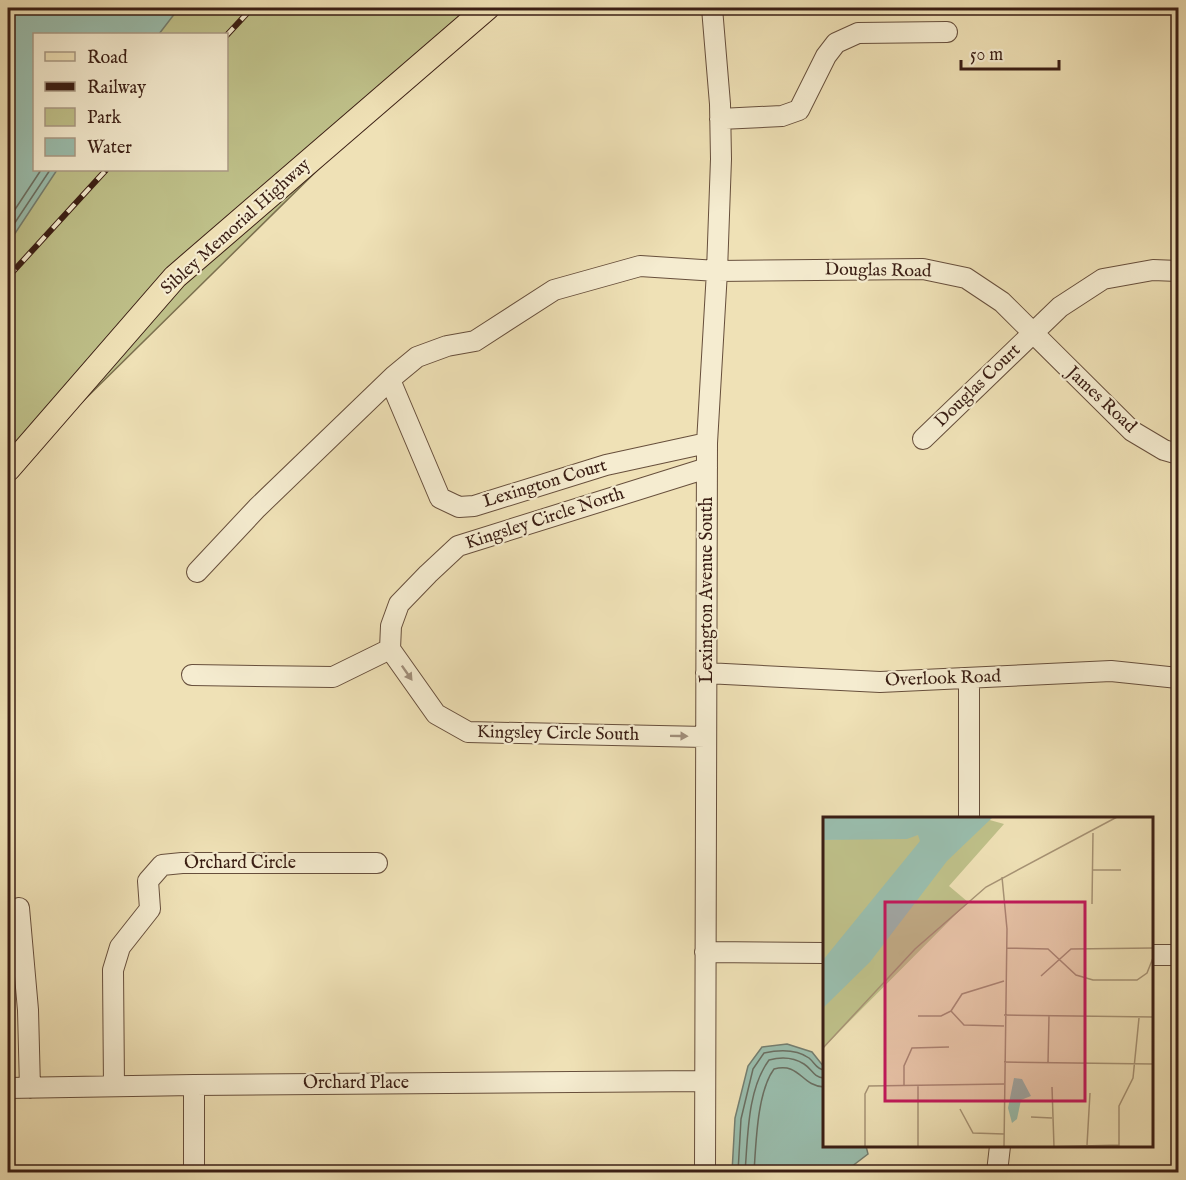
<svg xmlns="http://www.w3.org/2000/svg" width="1186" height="1180" font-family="'IM FELL English',serif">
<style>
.green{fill:#bfc18a;stroke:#7c704f;stroke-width:1.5;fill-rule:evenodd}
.water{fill:#9abeae;stroke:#747e70;stroke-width:1.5}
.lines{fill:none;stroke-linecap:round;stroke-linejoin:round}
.shore{stroke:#6a6e61;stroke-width:1.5}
.minor-casing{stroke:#674f3c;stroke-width:22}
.major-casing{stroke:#3a1e14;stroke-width:26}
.minor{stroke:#f5ecd0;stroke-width:20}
.major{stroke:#efe1b6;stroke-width:24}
.rail-casing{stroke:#3a1e14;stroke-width:6}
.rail{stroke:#f5ecd0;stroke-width:4;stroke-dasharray:11;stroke-linecap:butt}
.oneway{fill:#a18f7b}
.labels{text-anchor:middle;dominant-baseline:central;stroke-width:4.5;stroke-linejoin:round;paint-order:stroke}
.street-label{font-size:18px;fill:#3a1e14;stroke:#f5ecd0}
.inset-road{fill:none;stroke:#a79375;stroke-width:1.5}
.view{fill:#c2185b;fill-opacity:0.15;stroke:#c2185b;stroke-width:3}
.inset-edge{fill:none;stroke:#3a1e14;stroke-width:3}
</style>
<rect width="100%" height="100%" fill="#efe1b6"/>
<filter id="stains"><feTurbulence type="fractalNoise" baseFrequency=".00333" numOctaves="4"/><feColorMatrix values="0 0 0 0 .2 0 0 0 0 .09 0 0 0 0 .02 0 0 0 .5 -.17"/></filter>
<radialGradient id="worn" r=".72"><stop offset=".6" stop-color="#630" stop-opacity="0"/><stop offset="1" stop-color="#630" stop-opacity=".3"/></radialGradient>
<path class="green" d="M8,8H482L8,475ZM34,34H226V170H34Z"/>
<path class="water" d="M8,8H179L159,34H34V170H57L8,244Z
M787,1044L812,1052L824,1067V1146H866L868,1154L847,1170L808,1172H732L735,1118L748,1066L762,1047Z"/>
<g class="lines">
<path class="shore" d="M8,220L41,170
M8,233L50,170
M738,1172L741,1119L753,1069L764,1053C778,1050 796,1049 809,1058C815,1063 816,1069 824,1070
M745,1172C748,1137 747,1090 769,1060C780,1057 793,1057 804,1064C812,1069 813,1077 824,1078
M754,1172C756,1144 757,1092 774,1069C800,1062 801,1086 824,1087"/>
<g class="minor-casing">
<path id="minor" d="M720,119L782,116L799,110L826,56L836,43L858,33L947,32
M390,380L440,498L459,507L474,506L606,465L707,443
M923,439L1060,307L1103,279L1153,270L1178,271
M197,572L257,508L394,376L417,357L447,346L475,341L554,290L640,266L717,271L923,269L966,278L1002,302L1132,431L1164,450L1178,454
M706,673L880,682L1111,671L1178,678
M192,675L333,677L390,649
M705,737L468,732L436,714L390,649L391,626L399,604L428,574L458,546L707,468
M969,818V678
M19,908L28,1010L30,1088
M705,952L824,953
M1152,955H1178
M194,1085V1172
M114,1086L113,970L120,947L150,909L148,881L162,865L182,863H377
M8,1088L194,1085L705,1081
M705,1172L707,443L717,271L721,159L720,104L712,8
M997,1172L1000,1146"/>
</g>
<g class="major-casing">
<path id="major" d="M8,469L175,277L487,8"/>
</g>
<use href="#minor" class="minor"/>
<use href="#major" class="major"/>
<g class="rail-casing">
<path id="rail" d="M226,36L252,8
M8,277L106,170"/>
</g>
<use href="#rail" class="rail"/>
</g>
<defs><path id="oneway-solid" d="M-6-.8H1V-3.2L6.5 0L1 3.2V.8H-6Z" transform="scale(1.5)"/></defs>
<g class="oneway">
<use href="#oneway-solid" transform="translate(407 673) rotate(55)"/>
<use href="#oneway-solid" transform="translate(679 736) rotate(1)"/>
</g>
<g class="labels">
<g class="street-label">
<text transform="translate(236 227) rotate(-42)">Sibley Memorial Highway</text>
<text transform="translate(878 271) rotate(1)">Douglas Road</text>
<text transform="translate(978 386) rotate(-44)">Douglas Court</text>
<text transform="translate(1101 400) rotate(43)">James Road</text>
<text transform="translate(545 484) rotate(-17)">Lexington Court</text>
<text transform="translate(545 519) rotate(-18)">Kingsley Circle North</text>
<text transform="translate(707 590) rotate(-90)">Lexington Avenue South</text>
<text transform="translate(943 679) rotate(-2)">Overlook Road</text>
<text transform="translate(558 734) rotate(1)">Kingsley Circle South</text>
<text x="240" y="863">Orchard Circle</text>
<text x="356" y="1083">Orchard Place</text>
</g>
</g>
<g transform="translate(823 817)">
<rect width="330" height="330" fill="#efe1b6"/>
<path d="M156,0L181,7L126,69L145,85L0,231V23L95,18Z" fill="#bfc18a"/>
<path d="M0,0H170L124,44L47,145L0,191V143L97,24L95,18L84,22L0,23ZM191,261L199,262L208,279L198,283L194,302L189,306L185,291Z" fill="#9abeae"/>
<path class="inset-road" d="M269,53H298M179,60L184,112L181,330M269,87L270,16M183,131L225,132L253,158L270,163H314L324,156L330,141M218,159L248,132L330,131M128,194L139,177L181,164M128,194L141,208L181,209M181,198L330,200M95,199H118L128,194M0,231L92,132L163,70L294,0M181,245L330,247M225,246L226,199M81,268V249L89,231L126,230M95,268V330M229,270L231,330M137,292L150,316L181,317M208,300L229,301M264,328L267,276M42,330V277L46,269L181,267M224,330L296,328M296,330V289L310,261L316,201"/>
<path class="view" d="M62,85H262V284H62Z"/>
<rect width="330" height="330" class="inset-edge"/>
</g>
<rect width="1186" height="1180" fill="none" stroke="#efe1b6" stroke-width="30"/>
<rect x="9" y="9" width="1168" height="1162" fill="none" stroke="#3a1e14" stroke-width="3"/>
<rect x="15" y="15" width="1156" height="1150" fill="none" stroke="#3a1e14" stroke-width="1.5"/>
<rect x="33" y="33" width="195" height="138" fill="#f5ecd0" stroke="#aa9a85" stroke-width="1.5"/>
<rect x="45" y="52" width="30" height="9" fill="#efe1b6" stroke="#aa9a85" stroke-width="1.5"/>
<text x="87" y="63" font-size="18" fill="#3a1e14">Road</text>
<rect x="45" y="82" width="30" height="9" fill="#3a1e14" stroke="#aa9a85" stroke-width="1.5"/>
<text x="87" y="93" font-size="18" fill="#3a1e14">Railway</text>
<rect x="45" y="108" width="30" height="18" fill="#bfc18a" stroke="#aa9a85" stroke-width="1.5"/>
<text x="87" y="123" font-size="18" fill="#3a1e14">Park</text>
<rect x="45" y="138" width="30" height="18" fill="#9abeae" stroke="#aa9a85" stroke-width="1.5"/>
<text x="87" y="153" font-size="18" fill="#3a1e14">Water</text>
<path d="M961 60v9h98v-9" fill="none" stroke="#3a1e14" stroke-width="3"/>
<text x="970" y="60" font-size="18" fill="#3a1e14" stroke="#f5ecd0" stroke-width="4.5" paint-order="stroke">50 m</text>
<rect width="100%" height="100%" filter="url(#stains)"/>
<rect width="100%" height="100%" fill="url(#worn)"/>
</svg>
